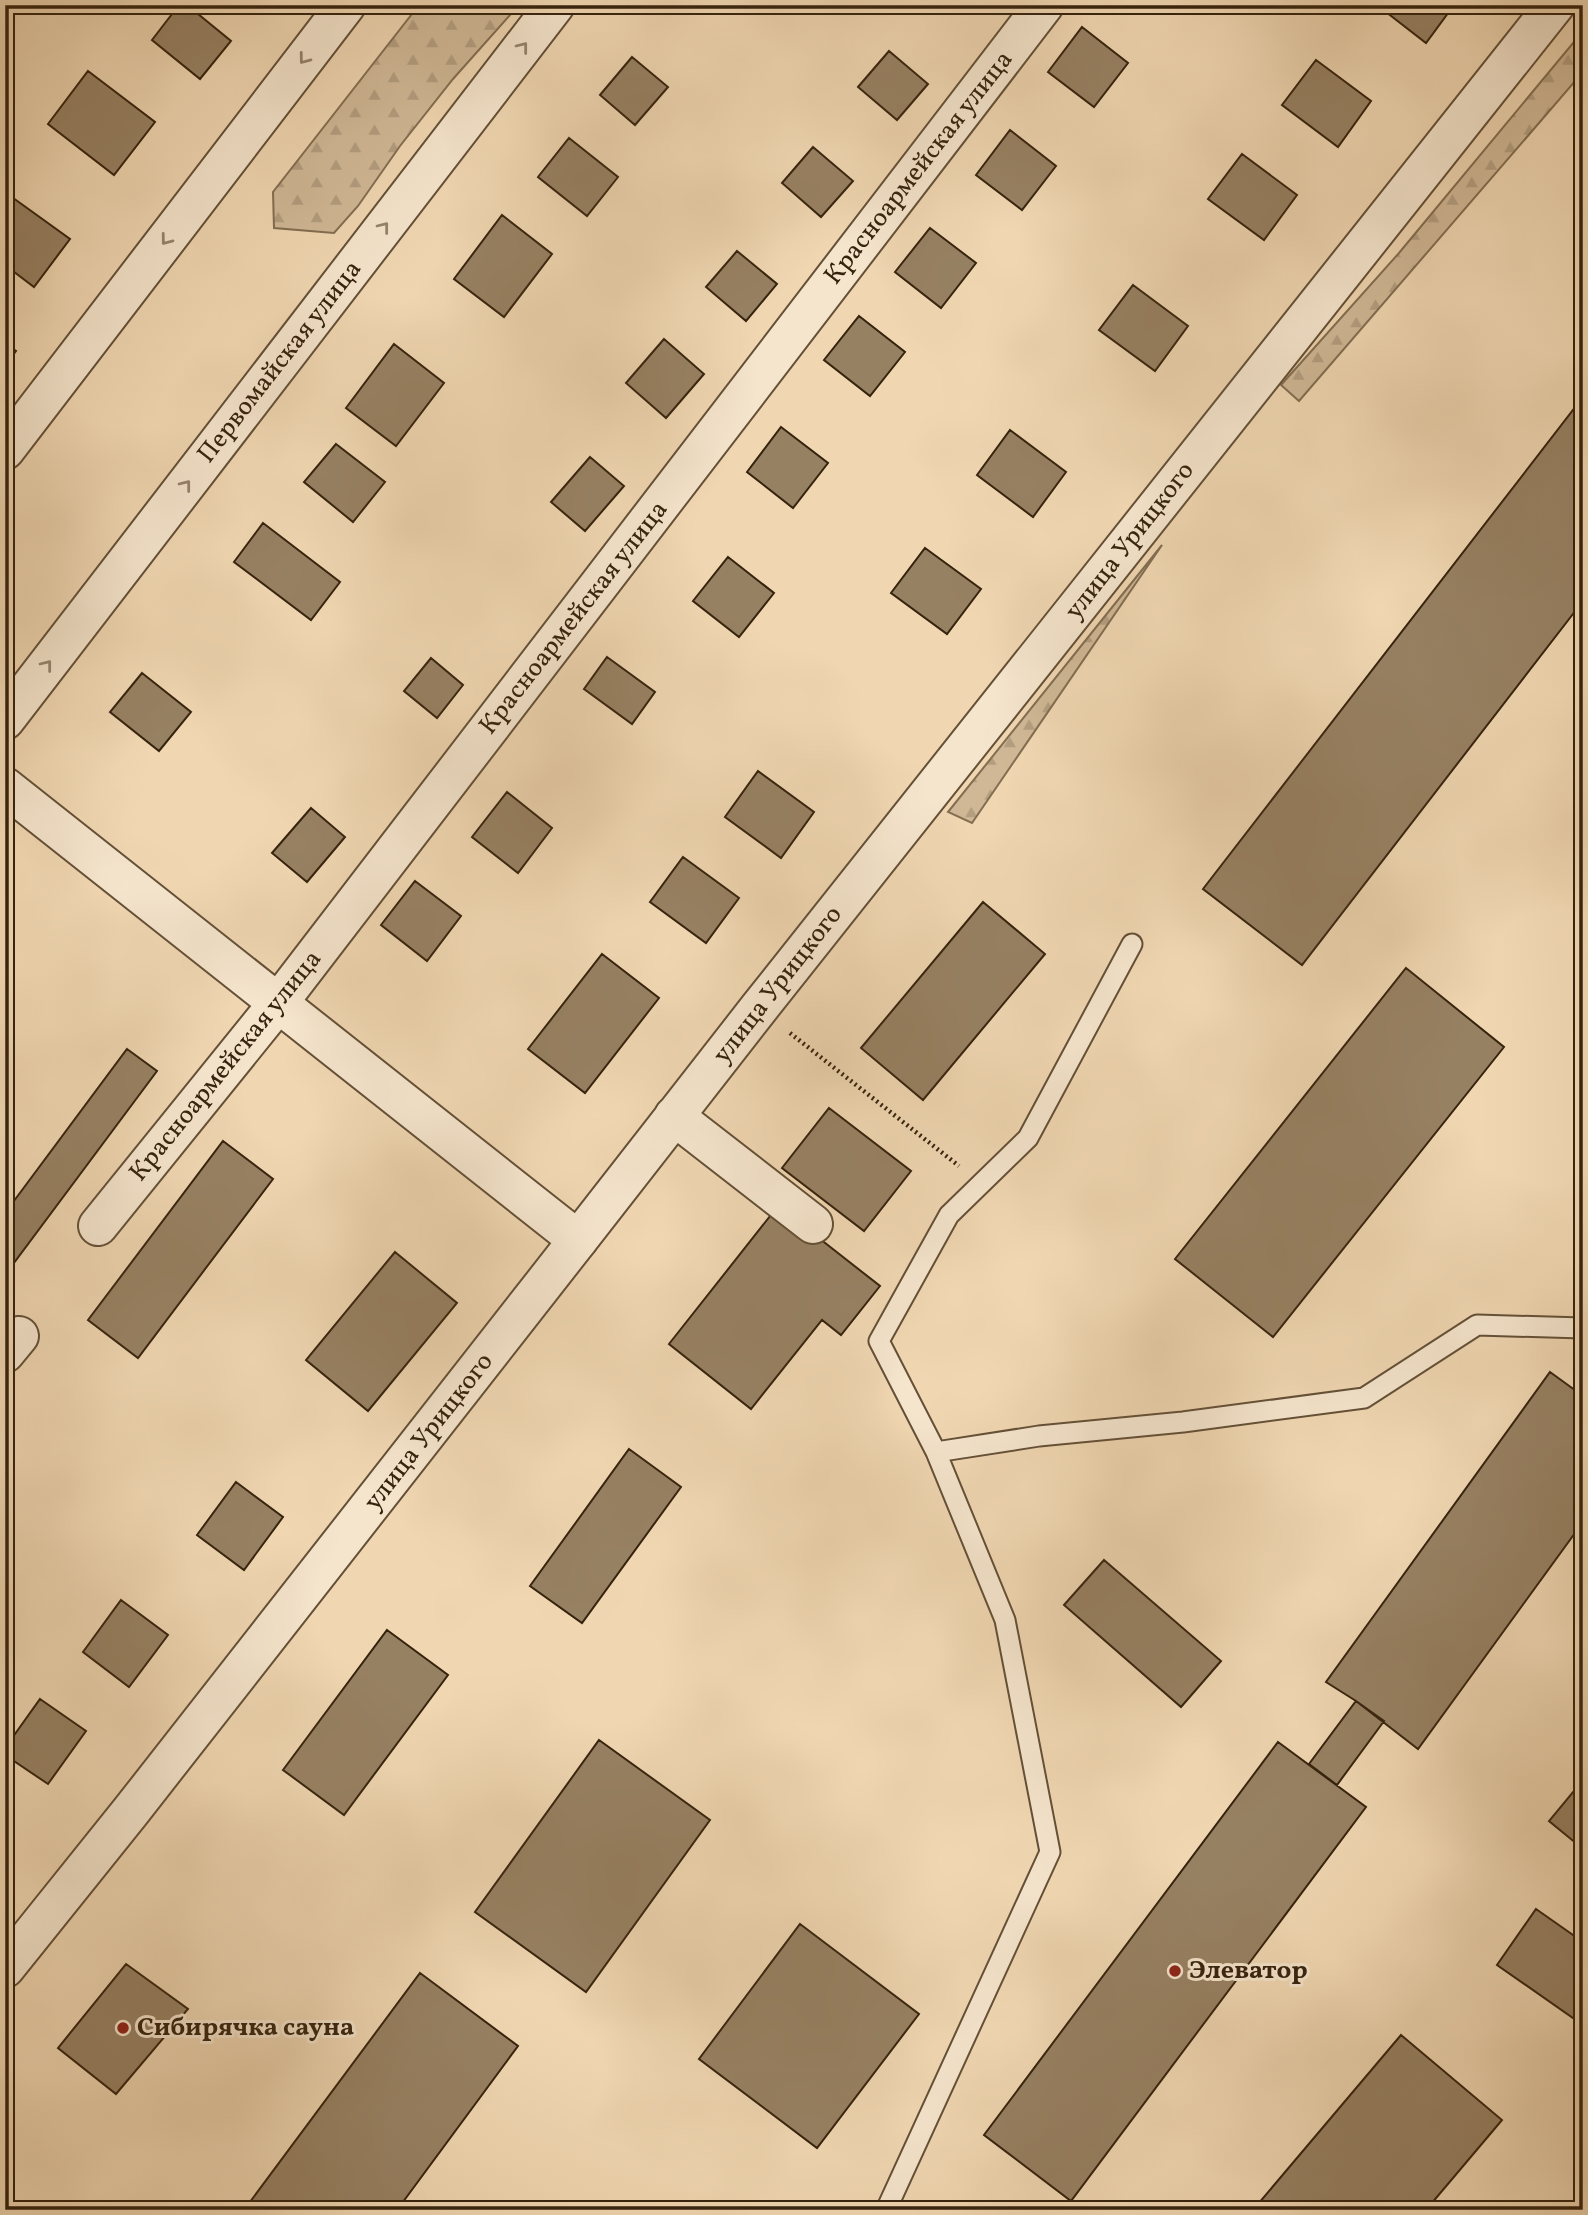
<svg xmlns="http://www.w3.org/2000/svg" width="1588" height="2215" font-family="Vollkorn,serif">
<style>
.forest{fill:url(#forest-firs);stroke:#836e52;stroke-width:2}
.building{fill:#978163;stroke:#36230e;stroke-width:2}
.lines{fill:none;stroke-linecap:round;stroke-linejoin:round}
.service-casing{stroke:#645037;stroke-width:23}
.minor-casing{stroke:#645037;stroke-width:42}
.tertiary-casing{stroke:#645037;stroke-width:42}
.path{stroke:#36230e;stroke-width:4.5;stroke-dasharray:2 3.5;stroke-linecap:butt}
.service{stroke:#f5e5cd;stroke-width:19}
.minor{stroke:#f5e5cd;stroke-width:38}
.tertiary{stroke:#f5e5cd;stroke-width:38}
.oneway{stroke:#96846e}
.poi-dot{fill:#8f2418;stroke:#f5e5cd;stroke-width:2.5}
.labels{text-anchor:middle;dominant-baseline:central;stroke-width:6;stroke-linejoin:round;paint-order:stroke}
.street-label{font-size:26px;fill:#36230e;stroke:#f5e5cd}
.poi-label{font-size:26px;font-weight:bold;fill:#36230e;stroke:#f5e5cd;text-anchor:start}
</style>
<defs>
<pattern id="forest-firs" width="22" height="20" patternUnits="userSpaceOnUse" patternTransform="scale(1.75)"><rect width="22" height="20" fill="#d0b896"/><path d="M5 1l3.5 6h-7zM16 11l3.5 6h-7z" fill="#b39e80"/></pattern>
</defs>
<rect width="100%" height="100%" fill="#f0d7b2"/>
<filter id="stains"><feTurbulence type="fractalNoise" baseFrequency=".00286" numOctaves="4"/><feColorMatrix values="0 0 0 0 .2 0 0 0 0 .09 0 0 0 0 .02 0 0 0 .5 -.17"/></filter>
<radialGradient id="worn" r=".72"><stop offset=".6" stop-color="#630" stop-opacity="0"/><stop offset="1" stop-color="#630" stop-opacity=".3"/></radialGradient>
<path class="forest" d="M419,5H519L453,79L400,146L358,206L334,233L274,228L273,192Z
M1583,31V72L1299,401L1281,385L1399,253Z
M1162,545L972,823L948,812Z"/>
<path class="building" d="M179,5H187L231,41L200,79L152,40Z
M1377,5H1454L1426,43Z
M1082,27L1128,63L1094,107L1048,72Z
M889,51L928,84L897,120L858,87Z
M632,57L668,87L635,125L600,95Z
M1316,60L1371,101L1338,147L1282,105Z
M88,71L155,122L114,175L48,124Z
M1010,130L1056,166L1022,210L976,175Z
M569,138L618,177L587,216L538,177Z
M813,147L853,181L821,217L782,183Z
M1242,154L1297,195L1264,240L1208,199Z
M9,195L70,239L34,287L5,265V200Z
M502,215L552,254L504,317L454,279Z
M930,228L976,263L941,308L895,272Z
M737,251L777,284L746,321L706,287Z
M1133,285L1188,326L1155,371L1099,330Z
M859,316L905,352L870,396L824,360Z
M664,339L704,374L666,418L626,383Z
M5,343L16,351L5,366Z
M394,344L444,383L396,446L346,408Z
M1583,397V601L1302,965L1203,889Z
M781,427L828,463L793,508L747,472Z
M1010,430L1066,472L1033,517L977,475Z
M336,444L385,482L353,522L304,482Z
M590,457L624,486L585,531L551,502Z
M263,523L340,582L311,620L234,562Z
M925,548L981,589L947,634L891,593Z
M728,557L774,593L739,637L693,601Z
M607,657L655,692L632,724L584,689Z
M431,658L463,685L437,718L404,691Z
M142,673L191,712L159,751L110,712Z
M758,771L814,812L781,858L725,817Z
M507,792L552,828L518,873L472,837Z
M311,808L345,837L307,882L272,853Z
M683,857L739,898L706,943L650,902Z
M415,881L461,916L427,961L381,925Z
M983,902L1045,954L923,1100L861,1048Z
M602,954L659,998L585,1093L528,1049Z
M1406,968L1504,1047L1273,1337L1175,1259Z
M127,1049L157,1071L5,1275V1213Z
M829,1108L911,1171L864,1231L782,1168Z
M223,1141L273,1179L138,1358L88,1320Z
M778,1206L880,1286L841,1335L822,1320L751,1409L669,1344Z
M395,1252L457,1303L368,1411L306,1360Z
M1550,1372L1583,1396V1522L1418,1749L1356,1701L1326,1682Z
M629,1449L681,1487L582,1623L530,1586Z
M236,1482L283,1517L244,1570L197,1535Z
M1104,1560L1221,1661L1181,1707L1064,1605Z
M121,1600L168,1635L129,1687L83,1652Z
M387,1630L448,1675L344,1815L283,1770Z
M40,1699L86,1731L48,1784L5,1755V1748Z
M1356,1701L1384,1721L1337,1785L1309,1764Z
M599,1740L710,1820L586,1992L475,1912Z
M1278,1742L1366,1807L1071,2201L984,2135Z
M1583,1780V1849L1549,1821Z
M1536,1909L1583,1942V2025L1497,1965Z
M800,1924L919,2014L817,2148L699,2059Z
M126,1964L188,2009L116,2094L58,2048Z
M420,1973L518,2046L397,2210H244Z
M1401,2035L1502,2120L1426,2210H1253Z"/>
<g class="lines">
<g class="service-casing">
<path id="service" d="M936,1452L1039,1436L1183,1422L1364,1398L1477,1325L1583,1328
M886,2210L1050,1852L1005,1620L936,1452L879,1341L949,1215L1028,1138L1132,944"/>
</g>
<g class="minor-casing">
<path id="minor" d="M5,450L346,5
M5,720L555,5
M674,1116L813,1224
M98,1226L279,1002L1044,5
M5,1353L19,1336
M5,1968L131,1811L578,1240"/>
</g>
<g class="tertiary-casing">
<path id="tertiary" d="M5,787L578,1240L759,1008L1555,5"/>
</g>
<path class="path" d="M790,1033L959,1166"/>
<use href="#service" class="service"/>
<use href="#minor" class="minor"/>
<use href="#tertiary" class="tertiary"/>
</g>
<defs><path id="oneway-chevron" d="M-2-3.5L2.5 0L-2 3.5" fill="none" stroke-width="1.6" stroke-linecap="round" stroke-linejoin="round" transform="scale(1.75)"/></defs>
<g class="oneway">
<use href="#oneway-chevron" transform="translate(523 47) rotate(-52)"/>
<use href="#oneway-chevron" transform="translate(304 59) rotate(127)"/>
<use href="#oneway-chevron" transform="translate(384 227) rotate(-52)"/>
<use href="#oneway-chevron" transform="translate(166 240) rotate(127)"/>
<use href="#oneway-chevron" transform="translate(186 485) rotate(-52)"/>
<use href="#oneway-chevron" transform="translate(47 665) rotate(-52)"/>
</g>
<g class="poi-dot">
<circle cx="1175" cy="1971" r="7"/>
<circle cx="123" cy="2028" r="7"/>
</g>
<g class="labels">
<g class="street-label">
<text transform="translate(919 168) rotate(-52)">Красноармейская улица</text>
<text transform="translate(280 362) rotate(-52)">Первомайская улица</text>
<text transform="translate(1130 541) rotate(-52)">улица Урицкого</text>
<text transform="translate(574 618) rotate(-52)">Красноармейская улица</text>
<text transform="translate(778 985) rotate(-52)">улица Урицкого</text>
<text transform="translate(226 1066) rotate(-51)">Красноармейская улица</text>
<text transform="translate(429 1432) rotate(-52)">улица Урицкого</text>
</g>
<g class="poi-label">
<text x="1189" y="1971">Элеватор</text>
<text x="137" y="2028">Сибирячка сауна</text>
</g>
</g>
<rect width="1588" height="2215" fill="none" stroke="#f0d7b2" stroke-width="28"/>
<rect x="7" y="7" width="1574" height="2201" fill="none" stroke="#36230e" stroke-width="3.5"/>
<rect x="14" y="14" width="1560" height="2187" fill="none" stroke="#36230e" stroke-width="2"/>
<rect width="100%" height="100%" filter="url(#stains)"/>
<rect width="100%" height="100%" fill="url(#worn)"/>
</svg>
